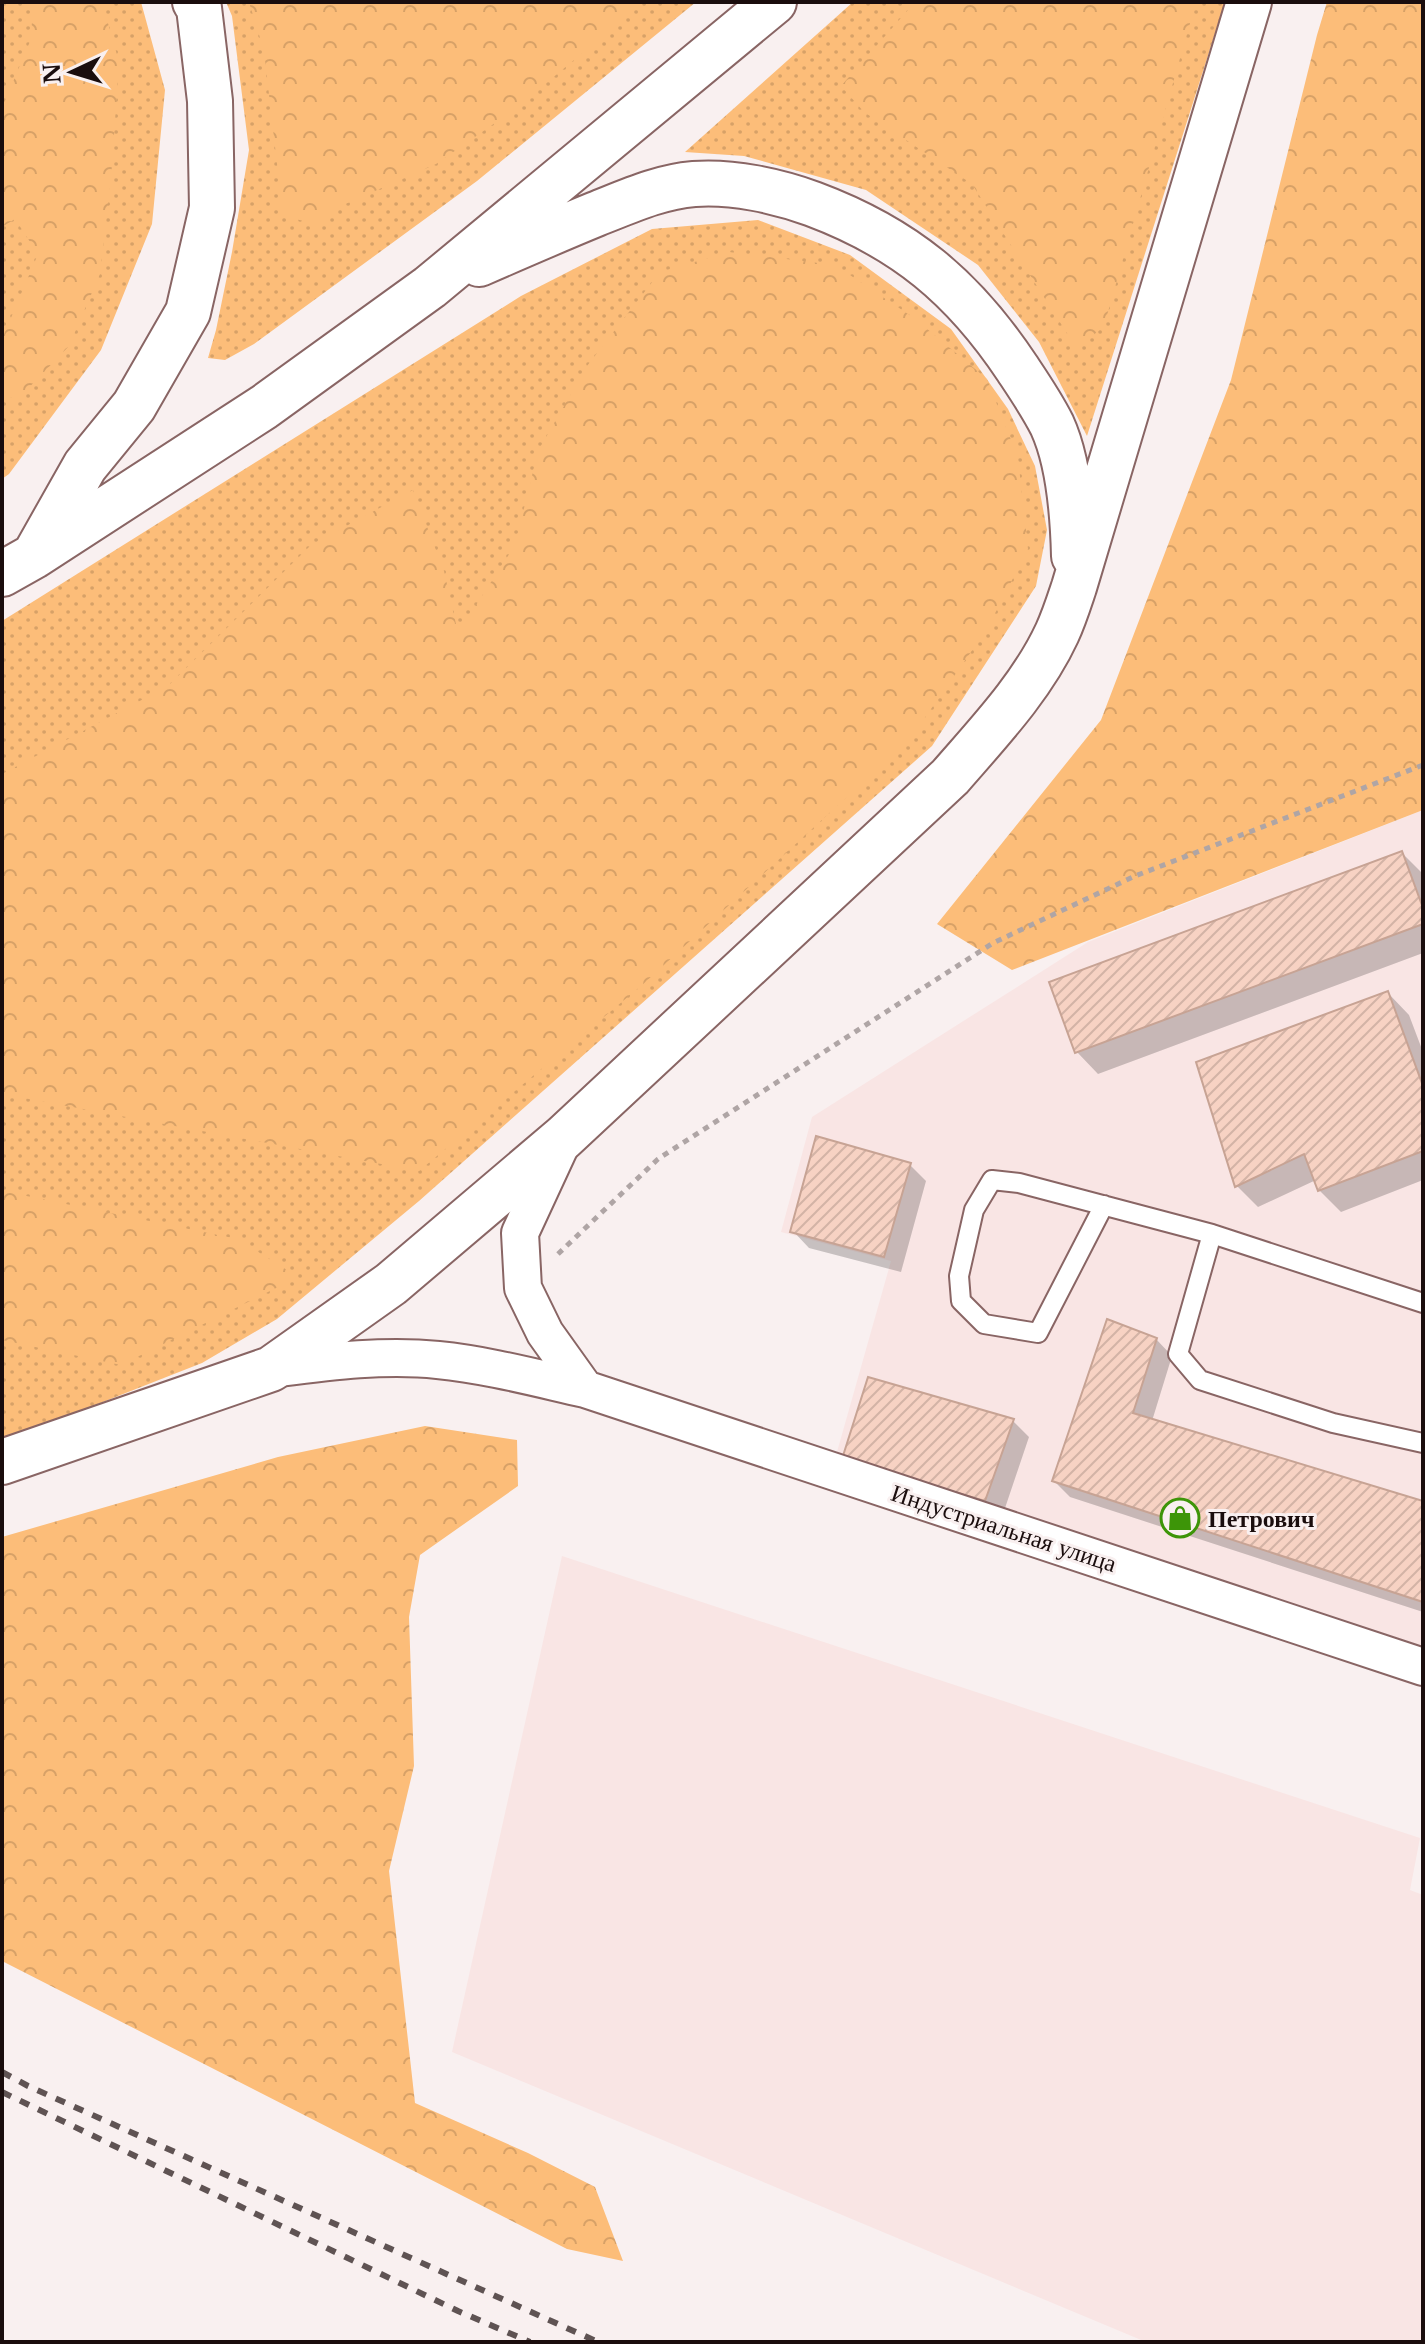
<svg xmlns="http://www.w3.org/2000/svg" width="1425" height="2344" font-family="'Libre Baskerville',serif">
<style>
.built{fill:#f9e5e4}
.grass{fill:url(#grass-dots)}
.forest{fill:url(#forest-crowns)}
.shadow{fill:#0003}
.building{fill:url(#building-hatch);stroke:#c7a394;stroke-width:2}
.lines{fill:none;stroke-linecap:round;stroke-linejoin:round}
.lane-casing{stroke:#896564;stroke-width:22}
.street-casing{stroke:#896564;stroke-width:40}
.secondary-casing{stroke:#896564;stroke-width:48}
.path{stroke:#afa5a5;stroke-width:5;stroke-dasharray:6 6;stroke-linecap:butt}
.lane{stroke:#fff;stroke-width:18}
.street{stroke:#fff;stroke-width:36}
.secondary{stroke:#fff;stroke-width:44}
.rail{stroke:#5f5353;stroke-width:6;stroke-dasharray:10 10;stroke-linecap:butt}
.labels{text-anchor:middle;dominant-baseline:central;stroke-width:6;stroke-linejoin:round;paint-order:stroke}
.poi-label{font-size:24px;font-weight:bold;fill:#1a0d0d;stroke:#f9f0f0;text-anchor:start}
.street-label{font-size:24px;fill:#1a0d0d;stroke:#f9f0f0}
</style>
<defs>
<pattern id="grass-dots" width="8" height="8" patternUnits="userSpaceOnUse" patternTransform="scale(2)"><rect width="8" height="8" fill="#fcbd79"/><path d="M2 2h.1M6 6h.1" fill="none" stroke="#d7a167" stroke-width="1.8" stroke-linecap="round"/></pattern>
<pattern id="forest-crowns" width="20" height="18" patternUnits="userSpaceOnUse" patternTransform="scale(2)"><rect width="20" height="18" fill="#fcbd79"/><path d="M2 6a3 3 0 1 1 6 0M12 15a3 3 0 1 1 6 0" fill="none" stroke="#d7a167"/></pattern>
<pattern id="building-hatch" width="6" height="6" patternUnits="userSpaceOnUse" patternTransform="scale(2)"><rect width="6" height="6" fill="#f7d2c3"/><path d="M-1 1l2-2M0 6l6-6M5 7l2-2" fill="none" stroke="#d3b3a6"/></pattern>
</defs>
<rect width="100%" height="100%" fill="#f9f0f0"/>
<path class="built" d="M1423,810V1646L835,1459L891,1261L781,1232L812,1117L1088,942Z
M562,1556L1420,1838L1410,1890L1423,1895V2342H1146L452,2052Z"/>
<path class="grass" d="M2,2H141L165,90L152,224L101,350L9,474L2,479Z
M226,2H696L477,181L254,344L225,360L208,358L216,330L232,252L249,150L232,16Z
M853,2H1225L1087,436L1039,342L978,265L866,190L744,156L685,152Z
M758,220L850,255L951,329L1008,409L1035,466L1047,530L1036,586L932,746L419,1201L277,1319L202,1363L52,1422L2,1445V621L521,296L652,229Z"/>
<path class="forest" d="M33,2H102L119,62L111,179L100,274L69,346L17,400L2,394V339L38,254L15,219L2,227V108L31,39Z
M249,2H644L515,109L436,164L341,206L316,224L283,216L264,51Z
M915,2H1196L1104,326L1077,349L972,184L864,112L841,86Z
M1327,2H1423V810L1012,970L937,924L1101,720L1231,380L1317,35Z
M729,252L835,265L914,318L987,379L1018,458L1028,549L987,629L910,739L641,986L419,1171L2,1094V774L168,686L311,545L413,490L444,571L458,633L515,545L538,451L587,366L660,272Z
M2,1191L238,1239L298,1277L121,1365L2,1340Z
M425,1426L517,1440L518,1486L420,1555L409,1617L414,1766L389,1871L415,2103L528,2153L595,2187L623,2261L567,2249L2,1961V1537L278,1457Z"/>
<path class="shadow" d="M1402,853L1423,874V953L1098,1074L1077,1052Z
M1388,993L1409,1015L1423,1052V1180L1341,1212L1319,1190L1316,1180L1258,1207L1237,1186Z
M910,1165L926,1181L901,1272L809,1248L793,1231Z
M1156,1339L1172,1356L1152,1421L1423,1503V1612L1070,1497L1054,1481Z
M1013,1421L1029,1437L1002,1517L861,1475Z"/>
<path class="building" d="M1402,851L1423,908V924L1075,1053L1049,982Z
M1388,991L1423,1086V1151L1318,1191L1304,1154L1235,1187L1196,1062Z
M816,1136L911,1163L884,1257L790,1232Z
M1107,1319L1157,1338L1133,1413L1423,1501V1602L1052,1481Z
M868,1377L1014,1419L985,1501L842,1459Z"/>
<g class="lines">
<g class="lane-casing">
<path id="lane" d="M1104,1205L1038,1333L984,1324L961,1301L959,1276L974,1210L992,1180L1019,1183L1212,1234
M1423,1303L1212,1234L1178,1354L1200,1380L1333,1423L1423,1443"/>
</g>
<g class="street-casing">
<path id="street" d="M564,1138L520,1233L523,1288L545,1333L585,1389
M271,1369C326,1362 383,1354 438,1360C488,1365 536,1378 585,1389L1423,1667"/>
</g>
<g class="secondary-casing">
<path id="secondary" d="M479,264C518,247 557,230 596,214C629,201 659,187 694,184C732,181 778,191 813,204C904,238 963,287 1017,368C1029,386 1042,405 1052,425C1069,462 1073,515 1074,556
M37,551L85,466L134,406L188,312L212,208L210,101L199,8L195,2
M2,574L34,556L264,407L430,287L774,2
M2,1462L271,1369L391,1284L564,1137L950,777C989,732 1032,687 1057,633C1064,618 1069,602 1074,587L1249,2"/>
</g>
<path class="path" d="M558,1254L658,1159L993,943L1135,876L1423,765"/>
<use href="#lane" class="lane"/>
<use href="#street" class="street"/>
<use href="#secondary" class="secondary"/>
<path class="rail" d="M2,2072L28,2086L598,2342
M2,2092L458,2311L530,2342"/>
</g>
<defs>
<g id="shop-ring" transform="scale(2)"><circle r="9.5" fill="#f9f0f0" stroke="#3d9508" stroke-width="1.5"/><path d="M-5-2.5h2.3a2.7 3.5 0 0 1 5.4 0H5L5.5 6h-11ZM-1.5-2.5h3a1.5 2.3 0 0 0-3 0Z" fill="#3d9508"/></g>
</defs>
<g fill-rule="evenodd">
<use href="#shop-ring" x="1180" y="1518"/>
</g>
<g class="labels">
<g class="poi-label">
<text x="1208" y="1518">Петрович</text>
</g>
<g class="street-label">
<text transform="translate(1004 1528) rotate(18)">Индустриальная улица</text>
</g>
</g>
<rect width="1425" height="2344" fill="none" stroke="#1a0d0d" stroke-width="8"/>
<g transform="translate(72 72) rotate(266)" stroke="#f9f0f0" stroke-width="6" paint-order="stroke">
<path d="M0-6L14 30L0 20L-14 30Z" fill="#1a0d0d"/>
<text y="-12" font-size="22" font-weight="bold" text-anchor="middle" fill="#1a0d0d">N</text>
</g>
</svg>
